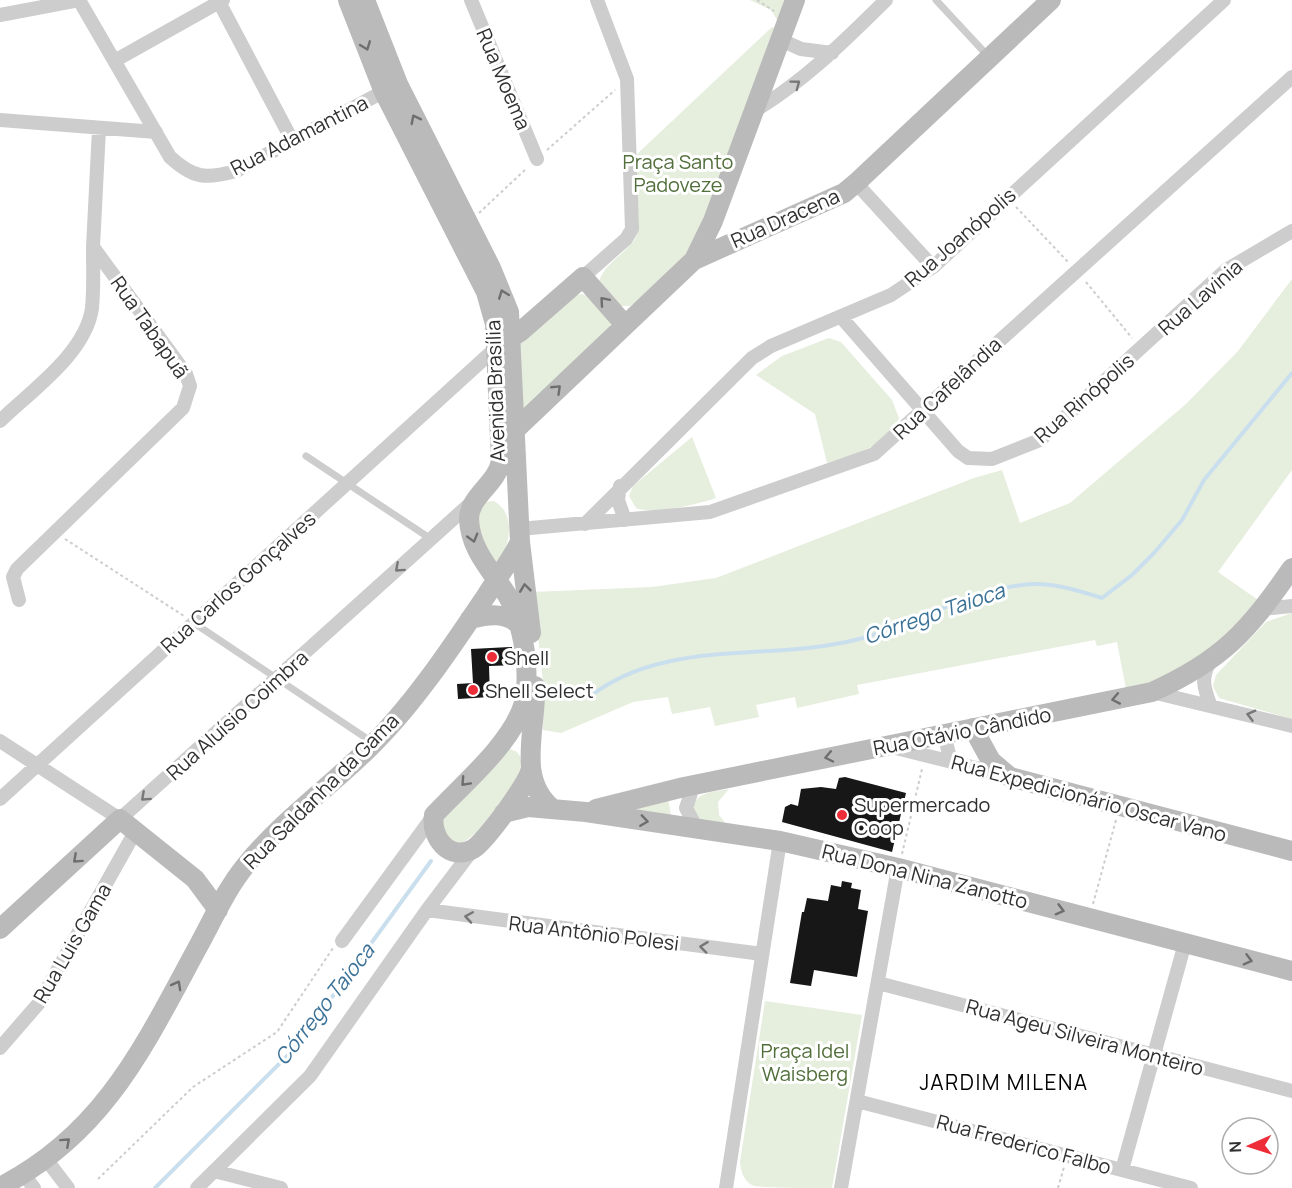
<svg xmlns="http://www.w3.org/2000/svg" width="1292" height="1188" font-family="Manrope,sans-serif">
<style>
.green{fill:#e6eede}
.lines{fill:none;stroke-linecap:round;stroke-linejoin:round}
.stream{stroke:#cadfee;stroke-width:4}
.building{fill:#171717}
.path{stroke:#cdcdcd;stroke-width:2;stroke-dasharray:3 3;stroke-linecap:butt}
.lane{stroke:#cdcdcd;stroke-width:7}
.street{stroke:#cdcdcd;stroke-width:14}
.secondary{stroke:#bababa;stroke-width:20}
.oneway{stroke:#6e6e6e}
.oneway2{stroke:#777}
.poi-dot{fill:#ed2d37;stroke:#fff;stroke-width:2}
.labels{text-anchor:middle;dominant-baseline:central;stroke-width:6;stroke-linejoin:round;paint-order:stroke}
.street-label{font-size:20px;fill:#303030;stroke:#fff}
.park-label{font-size:20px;fill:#526f3b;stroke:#fff}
.poi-label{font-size:20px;fill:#303030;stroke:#fff;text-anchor:start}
.water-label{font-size:21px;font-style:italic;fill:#3a7197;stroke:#fff}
.neighbourhood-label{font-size:21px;letter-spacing:1.5px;fill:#000;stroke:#fff}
</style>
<rect width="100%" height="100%" fill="#fff"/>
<path class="green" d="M750,0H787L779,23L771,10Z
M772,27L776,29L697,237L688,253L638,301L630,306H619L599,281C606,261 630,252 638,233L635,156Z
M1292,279V470L1218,572L1261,602L1239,631L1169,678L1126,689L1117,642L1097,646L1095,640L857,685L859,694L797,708L795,697L756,705L759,717L715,726L710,707L672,714L668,697L633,702L561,733L543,730L544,691L533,592L652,587L716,578L974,478L1002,470L1020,523L1070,503L1186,404L1238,351Z
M582,294L588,296L611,321L609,331L521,413L518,346L577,295Z
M829,338L841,342L892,400L899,418C888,447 854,454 827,463L815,414L756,375L782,356Z
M692,437L716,498C699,504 652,515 636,508L629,496L633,486Z
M494,501C516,514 510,542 500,561L496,562L486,556L475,508L484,502Z
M1292,613V719L1219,698L1213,686L1216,675L1266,622Z
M508,749C550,754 479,836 462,843L452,841L440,829L444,814Z
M729,789L718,802L719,815L726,824L699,821L693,811C694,791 714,792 729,789Z
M668,799L672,821L613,812Z
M765,1001L862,1015L832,1188C811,1188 772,1188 754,1186C744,1182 741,1172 740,1162Z"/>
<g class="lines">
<path class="stream" d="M588,698C665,636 773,663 863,638C917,623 967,592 1022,585C1048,581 1077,590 1102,598L1132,575L1154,553L1182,520L1204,480L1292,373
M155,1188L295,1048L431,861"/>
</g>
<path class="building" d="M512,647L513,665L489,666L490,697L458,699L457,684L473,683L471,649Z
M845,777L906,793L892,852L782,822L785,807L791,804L798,806L801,789L821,787L836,789L839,778Z
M842,881L852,883L851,888L861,890L858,909L868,911L857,977L814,970L811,986L790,983L802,912H804L807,898L828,901L831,885L841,887Z"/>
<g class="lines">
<path class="path" d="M757,0L774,11
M547,150L615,90
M1016,207L1068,262
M479,213L527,168
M1086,282L1132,338
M65,539L184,616
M902,854L922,769
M1093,904L1116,820
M98,1179L193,1087L277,1032L333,948
M1058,1188L1064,1167"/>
<path class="lane" d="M936,0L987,55
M306,456L431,539
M194,623L372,742"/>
<path class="street" d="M79,0L170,157C194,179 206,179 236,171L390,88
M218,0L293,142
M471,0L537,159
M0,15L79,0
M781,40L801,49L832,53
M116,60L223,0
M756,110C808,78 843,42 886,0
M0,120L156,132
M856,183L933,267
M583,277L626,239L632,229L627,79L597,0
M841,317L958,451L968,458L992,459L1040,440L1226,270L1292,231
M0,421C31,391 86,353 92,308C94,288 93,267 93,247
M620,486L618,500L625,520
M585,524L752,358L771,346L891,295L933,267L1224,0
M519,529L710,512L874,454L1292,77
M19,600L13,577L17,569L183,408L190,386L186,374L93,247L99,129
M1263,609L1292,606
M1209,663C1201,679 1204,688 1210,704
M1152,692L1292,726
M944,734L951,762
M0,741L120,819L472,502
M892,747L1004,775
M0,799L497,347
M697,829L686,808L692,790L700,784
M427,910L762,954
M342,941L434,815
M878,983L1292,1091
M0,1048L39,1003L135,832
M857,1101L1191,1188
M46,1159L68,1188
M1122,1170L1185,943
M214,1171L281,1188
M24,1175L34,1188
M197,1188L310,1076L427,910L474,848
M726,1188L780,841
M841,1188L898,868"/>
<path class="secondary" d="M348,0L384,92L486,292L495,324L501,461C497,484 469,496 469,519C470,550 492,571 507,595C517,612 522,633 525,652C527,669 528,689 523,706C510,745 462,785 434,815C430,837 449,862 473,849C484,843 528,784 530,771
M365,0L398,84L491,268L509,312L520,542L531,633
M694,260L713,221L795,0
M502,344L520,332L583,277L625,325
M515,430L694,260L844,193L856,183L1051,0
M470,619C487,615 507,611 520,626
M535,686C537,728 515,779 553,809
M973,728L991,761L1010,777L1292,851
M596,809L684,787L1152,692C1223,660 1248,631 1292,568
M504,813L528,807L586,812L780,841L898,868L1292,971
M0,929L120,819L195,879L218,910
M0,1187C106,1133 146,1042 200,943C214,917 227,888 246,865C281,822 327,789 367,750C412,707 451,648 486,596C497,578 510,562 520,542"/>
</g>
<defs><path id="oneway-chevron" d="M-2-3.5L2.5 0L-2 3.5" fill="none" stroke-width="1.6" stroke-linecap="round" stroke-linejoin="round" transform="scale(1.5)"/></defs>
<g class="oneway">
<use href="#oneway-chevron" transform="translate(366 46) rotate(69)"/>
<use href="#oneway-chevron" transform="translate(415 119) rotate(-117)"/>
<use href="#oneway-chevron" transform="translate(503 294) rotate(-111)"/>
<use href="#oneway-chevron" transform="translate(604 301) rotate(-131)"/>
<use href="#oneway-chevron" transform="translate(557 389) rotate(-44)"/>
<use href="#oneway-chevron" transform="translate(473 538) rotate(74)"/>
<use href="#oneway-chevron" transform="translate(525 588) rotate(-97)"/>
<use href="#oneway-chevron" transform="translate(1116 699) rotate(169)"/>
<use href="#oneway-chevron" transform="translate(829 757) rotate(168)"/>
<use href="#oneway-chevron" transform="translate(465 782) rotate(133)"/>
<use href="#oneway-chevron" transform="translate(644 821) rotate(8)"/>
<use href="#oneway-chevron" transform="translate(77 859) rotate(138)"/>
<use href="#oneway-chevron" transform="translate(1060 910) rotate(15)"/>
<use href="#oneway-chevron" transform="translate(1248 960) rotate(15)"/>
<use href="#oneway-chevron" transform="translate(177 985) rotate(-61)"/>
<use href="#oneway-chevron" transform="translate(66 1142) rotate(-42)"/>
</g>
<g class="oneway2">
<use href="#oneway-chevron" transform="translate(796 84) rotate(-37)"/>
<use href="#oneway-chevron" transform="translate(399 568) rotate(138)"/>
<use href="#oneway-chevron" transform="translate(1251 715) rotate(-165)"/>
<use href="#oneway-chevron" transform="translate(145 797) rotate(138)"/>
<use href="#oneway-chevron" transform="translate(469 917) rotate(-171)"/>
<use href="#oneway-chevron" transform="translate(704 947) rotate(-173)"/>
</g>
<g class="poi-dot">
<circle cx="492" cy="657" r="6"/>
<circle cx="473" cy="690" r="6"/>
<circle cx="842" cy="815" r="6"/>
</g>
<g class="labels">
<g class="street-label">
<text transform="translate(504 79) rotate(67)">Rua Moema</text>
<text transform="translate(299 135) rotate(-27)">Rua Adamantina</text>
<text transform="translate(785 218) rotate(-24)">Rua Dracena</text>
<text transform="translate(960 237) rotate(-41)">Rua Joanópolis</text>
<text transform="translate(1200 297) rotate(-41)">Rua Lavinia</text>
<text transform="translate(150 327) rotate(55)">Rua Tabapuã</text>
<text transform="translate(947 388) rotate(-43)">Rua Cafelândia</text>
<text transform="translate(495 391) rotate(-92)">Avenida Brasília</text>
<text transform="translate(1084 398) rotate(-41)">Rua Rinópolis</text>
<text transform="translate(238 582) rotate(-42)">Rua Carlos Gonçalves</text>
<text transform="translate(237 715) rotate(-42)">Rua Aluísio Coimbra</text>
<text transform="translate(962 731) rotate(-11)">Rua Otávio Cândido</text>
<text transform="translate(321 791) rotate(-45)">Rua Saldanha da Gama</text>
<text transform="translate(1089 798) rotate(15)">Rua Expedicionário Oscar Vano</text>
<text transform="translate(925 876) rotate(14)">Rua Dona Nina Zanotto</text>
<text transform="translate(594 933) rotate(7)">Rua Antônio Polesi</text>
<text transform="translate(72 943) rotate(-60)">Rua Luis Gama</text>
<text transform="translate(1085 1037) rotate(15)">Rua Ageu Silveira Monteiro</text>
<text transform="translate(1024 1144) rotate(15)">Rua Frederico Falbo</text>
</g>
<g class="park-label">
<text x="678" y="161">Praça Santo<tspan x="678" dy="23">Padoveze</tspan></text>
<text x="805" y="1050">Praça Idel<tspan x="805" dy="23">Waisberg</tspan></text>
</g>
<g class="poi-label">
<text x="504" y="657">Shell</text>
<text x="485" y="690">Shell Select</text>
<text x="854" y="804">Supermercado<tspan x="854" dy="23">Coop</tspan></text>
</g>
<g class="water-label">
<text transform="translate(934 613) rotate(-19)">Córrego Taioca</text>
<text transform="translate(324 1004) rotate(-52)">Córrego Taioca</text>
</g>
<g class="neighbourhood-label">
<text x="1004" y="1082">JARDIM MILENA</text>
</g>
</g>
<g transform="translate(1250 1146) rotate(267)"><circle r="28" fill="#ffffff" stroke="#acacac" stroke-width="1.5"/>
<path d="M0-4.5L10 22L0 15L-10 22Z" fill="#ed2d37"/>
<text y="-9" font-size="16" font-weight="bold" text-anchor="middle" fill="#303030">N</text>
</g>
</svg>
